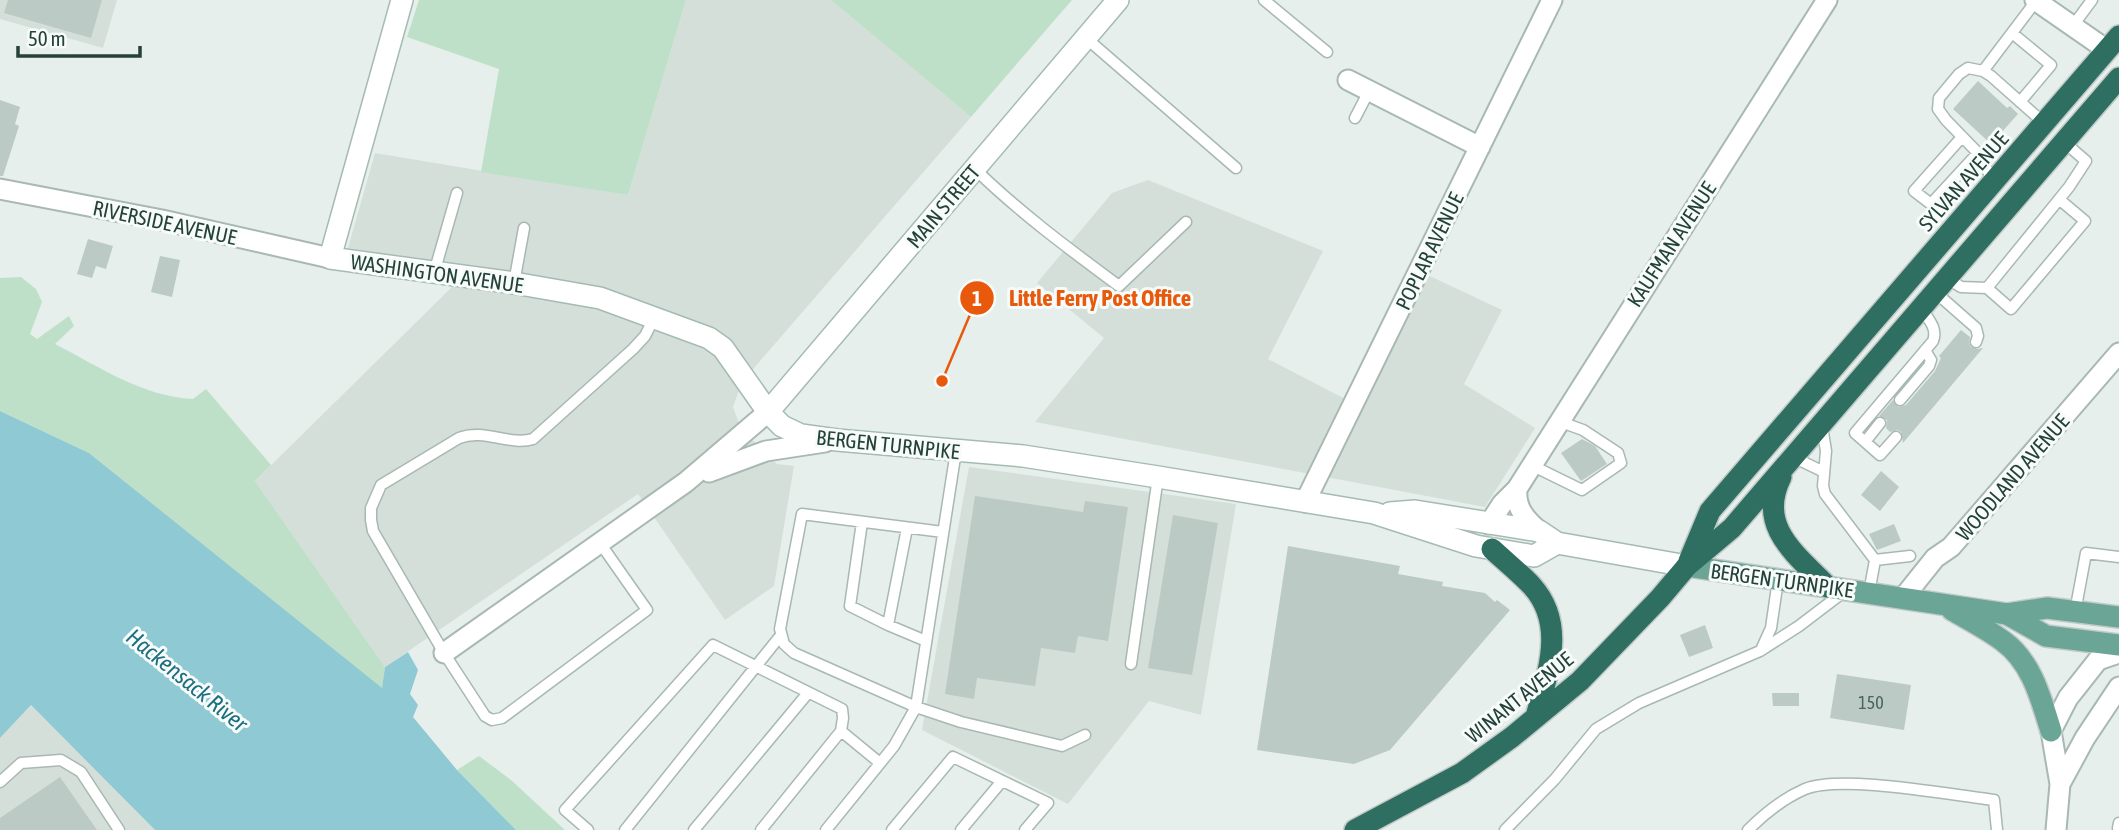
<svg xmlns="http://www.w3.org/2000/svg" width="2119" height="830" font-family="'Asap Condensed',sans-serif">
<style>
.built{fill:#d4dfda}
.green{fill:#bfe0c8}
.water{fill:#8ec9d4}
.building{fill:#bbcac4}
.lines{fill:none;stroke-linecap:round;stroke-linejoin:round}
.lane-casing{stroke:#a8b8b2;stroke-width:13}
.street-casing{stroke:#a8b8b2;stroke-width:23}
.secondary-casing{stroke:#a4bbb3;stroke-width:24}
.primary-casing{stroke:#c2cac8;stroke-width:24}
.highway-casing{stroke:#c2cac8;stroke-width:24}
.lane{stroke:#fff;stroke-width:10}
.street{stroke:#fff;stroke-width:19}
.secondary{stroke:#fff;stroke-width:21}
.primary{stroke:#6aa596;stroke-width:21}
.highway{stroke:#2f6f62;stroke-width:21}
.labels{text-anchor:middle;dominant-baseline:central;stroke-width:6;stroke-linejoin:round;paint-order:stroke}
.number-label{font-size:18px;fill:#4a645c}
.street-label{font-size:21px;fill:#24423a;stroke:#f7fbf9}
.water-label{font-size:23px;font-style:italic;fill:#1c6f80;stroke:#f7fbf9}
.leader{fill:none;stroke:#e8590c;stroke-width:2.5}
.callout-dot{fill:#e8590c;stroke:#f7fbf9;stroke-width:2.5}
.mark-label{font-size:21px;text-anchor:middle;font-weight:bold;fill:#fff}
.callout-label{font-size:23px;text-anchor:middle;font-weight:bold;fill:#e8590c;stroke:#f7fbf9;stroke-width:6;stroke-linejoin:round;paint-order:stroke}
</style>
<rect width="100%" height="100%" fill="#e6efeb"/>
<path class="built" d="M0,0H117L103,48L0,19Z
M686,0H831L971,117L742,382L733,407L741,429L777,464L794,466L774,586L725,620L638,494L385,667L255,481L451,288L455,265L348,248L375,153L628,195Z
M1148,180L1323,251L1268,359L1351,402L1417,270L1502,310L1464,384L1535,428L1485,507L1035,422L1104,338L1037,283L1112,193Z
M969,467L1236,504L1201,715L1149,701L1068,804L922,730Z
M31,705L155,830H0V738Z"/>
<path class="green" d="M419,0H686L628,195L481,172L499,69L407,37Z
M831,0H1072L971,117Z
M21,277L36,289L42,302L30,334L37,339L69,316L74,326L55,344C100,367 141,396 193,399L206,389L271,465L255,481L385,667L382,689L89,453L0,411V278Z
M479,756L511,780L565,830H516L457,770Z"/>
<path class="water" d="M0,411L89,453L382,688L385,667L408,652L418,670L410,694L418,705L413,717L457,770L516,830H155L31,705L0,738Z"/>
<path class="building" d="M8,0H102L91,38L4,13Z
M1978,81L2007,108L2010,106L2018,114L1991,144L1953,109Z
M0,100L20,107L15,124L19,126L3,176H0Z
M88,239L113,246L106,269L96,266L92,278L77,274Z
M160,256L180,260L172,297L151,292Z
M1961,330L1970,337L1969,343L1971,347L1977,349L1983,348L1903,443L1901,432L1897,430L1890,432L1886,428L1887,420L1879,416L1893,400L1898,407L1906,405L1935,371L1941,358L1939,356Z
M1582,439L1595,446L1607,464L1581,481L1561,453Z
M1881,471L1899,487L1880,511L1861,495Z
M975,496L1083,512L1085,501L1128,507L1108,641L1078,636L1075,653L1041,648L1035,686L977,678L974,699L945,694Z
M1173,515L1218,523L1192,675L1148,668Z
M1894,524L1901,541L1877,550L1869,534Z
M1288,546L1400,566L1398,574L1443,582L1442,586L1485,593L1495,602L1497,600L1510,610L1390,750L1354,764L1257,750Z
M1705,625L1713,648L1689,657L1680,635Z
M1837,674L1911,685L1904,730L1830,718Z
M1772,693H1799V706H1773Z
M60,777L97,830H0V818Z"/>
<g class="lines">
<g class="lane-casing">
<path id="lane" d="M1264,0L1327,52
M2072,27L2092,0
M2012,33L2051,65L2020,102
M1086,38L1236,168
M1983,71L2036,1
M1355,118L1369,91
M1962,137L1914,191L1931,204L1978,153
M975,169C1019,212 1069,249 1119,286L1186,222
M1993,181L1978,153L1946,120L1938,109L1939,98L1959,74L1968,68L1983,71L1991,76L2044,123
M434,273L457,193
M1947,278L1961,287L1987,288L2069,187L2086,161L2064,142
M514,283L524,228
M1987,288L2011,309L2085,221L2060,200
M1935,292L1976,328L1978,336L1976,342
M1900,400L1929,366L1931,360L1925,350
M1822,426L1826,451L1823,486L1825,494L1875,560L1869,593
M1896,437L1880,455L1855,433L1933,341C1938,328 1928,319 1921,308
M1865,442L1880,423
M1793,457L1824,472
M1531,465L1582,490L1621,463L1618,453L1583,430L1558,421
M862,522L850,606L888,625L907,528
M943,532L802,514L780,629L784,644L794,653L916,707L961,722L1062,746L1085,735
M600,543L647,610L502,718L492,720L485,716L444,653L373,531L371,520V508L381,485L459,438C484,428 509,446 533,439L633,349L645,336L654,318
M1875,560L1910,556
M2075,612L2086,553L2119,557
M888,625L926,641
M1761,650L1771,628L1778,580
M1131,664L1158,477
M841,731L880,763
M0,782L21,763L61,760L81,772L119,830
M2118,828L2119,823
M588,830L565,810L713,645L842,709L843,718L841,731L761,830
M625,830L781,635
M694,830L808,693
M826,830L894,746L916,707L956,451
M892,830L953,757L1048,803L1025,830
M961,830L1002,781
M1505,830L1555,779L1596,729L1639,703L1760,651L1799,626L1845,591
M1748,830C1765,813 1782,799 1805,789C1841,774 1951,795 1994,800L1997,830"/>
</g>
<g class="street-casing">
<path id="street" d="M2035,0L2107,50
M1348,80L1480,147
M0,189L162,220L330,258
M709,472L766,451L825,442
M1517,489C1515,508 1526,520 1539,531
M1305,502L1552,0
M1489,524L1502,504L1517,489L1827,0
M1903,598L1935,558L1951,547L2119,353
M444,653L686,482L768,412
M2060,784L2085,738L2119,687
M2056,830L2060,784L2051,731L2068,698L2098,660L2119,653"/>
</g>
<g class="secondary-casing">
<path id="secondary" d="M402,0L330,258L514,283L600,298L709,338L723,348L768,412L782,426L801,435L837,440L1023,456L1158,477L1374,513L1476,546L1534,556L1557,543
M768,412L1118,0
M1390,513L1415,511L1539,531L1557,543L1687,566"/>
</g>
<g class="primary-casing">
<path id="primary" d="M1687,566L2007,614L2047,608L2119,617
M1952,610C1969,620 1987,629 2003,641C2032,662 2041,699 2051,731
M2007,614L2046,636L2119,645"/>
</g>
<g class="highway-casing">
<path id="highway" d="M1781,477C1756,527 1797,555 1828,587
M1492,549C1505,561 1520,573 1532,586C1567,625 1547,674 1536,717
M1689,561L1710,511L2119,36
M1355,830L1462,773L1512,737L1580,681L1660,598L1687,566L1732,528L2119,78"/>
</g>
<use href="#lane" class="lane"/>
<use href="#street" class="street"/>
<use href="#secondary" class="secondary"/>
<use href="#primary" class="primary"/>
<use href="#highway" class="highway"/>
</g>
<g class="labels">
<g class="number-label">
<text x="1871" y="702">150</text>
</g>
<g class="street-label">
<text transform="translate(1963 181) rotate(-49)">SYLVAN AVENUE</text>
<text transform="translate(943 206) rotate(-50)">MAIN STREET</text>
<text transform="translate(165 222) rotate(12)">RIVERSIDE AVENUE</text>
<text transform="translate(1671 244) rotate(-57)">KAUFMAN AVENUE</text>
<text transform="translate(1429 251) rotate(-64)">POPLAR AVENUE</text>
<text transform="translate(437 273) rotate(8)">WASHINGTON AVENUE</text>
<text transform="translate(888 444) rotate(6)">BERGEN TURNPIKE</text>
<text transform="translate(2012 477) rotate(-49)">WOODLAND AVENUE</text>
<text transform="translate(1782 580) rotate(8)">BERGEN TURNPIKE</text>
<text transform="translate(1519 697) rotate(-39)">WINANT AVENUE</text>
</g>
<g class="water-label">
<text transform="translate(187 680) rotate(39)">Hackensack River</text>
</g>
</g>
<path class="leader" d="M942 381L977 298"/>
<g class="callout-dot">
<circle cx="942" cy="381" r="7"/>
<circle cx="977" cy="298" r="18"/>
</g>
<g class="mark-label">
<text x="977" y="306">1</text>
</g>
<g class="callout-label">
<text x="1100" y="306">Little Ferry Post Office</text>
</g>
<path d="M18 46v10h122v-10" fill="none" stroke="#24423a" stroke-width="3.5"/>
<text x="28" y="46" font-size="21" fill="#24423a" stroke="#f7fbf9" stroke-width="5" paint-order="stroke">50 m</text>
</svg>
